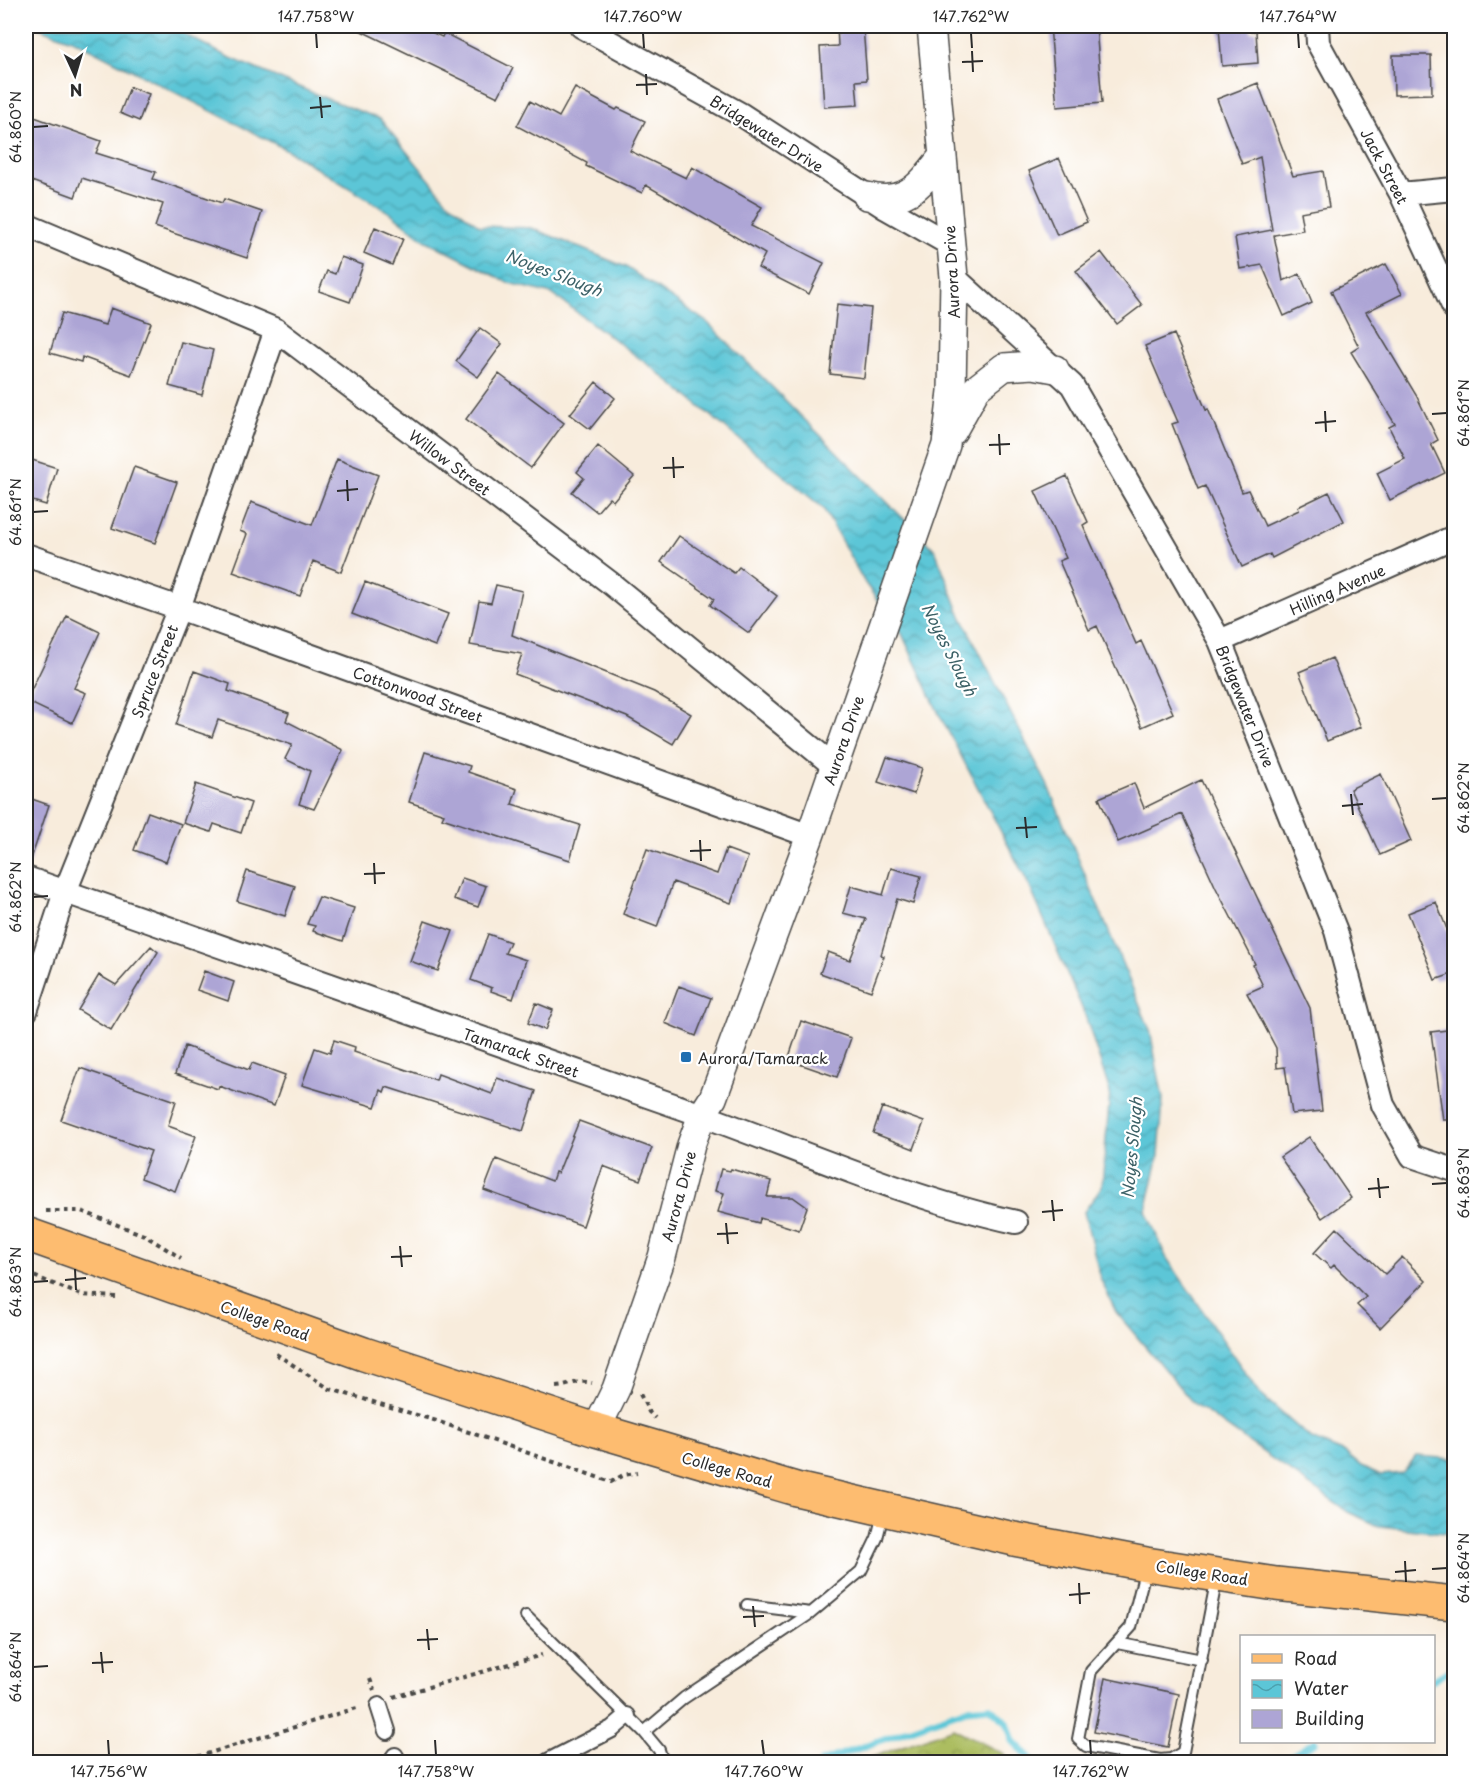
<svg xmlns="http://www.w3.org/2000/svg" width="1480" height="1788" font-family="'Playpen Sans',sans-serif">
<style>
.park{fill:url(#park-crowns);stroke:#6c7446;stroke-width:1.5}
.water{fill:url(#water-waves);stroke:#447881;stroke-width:1.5}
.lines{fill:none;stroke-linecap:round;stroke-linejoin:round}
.stream{stroke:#5cc6d7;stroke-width:7}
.building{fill:#ada5d5}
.service-casing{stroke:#4a4846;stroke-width:14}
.pedestrian-casing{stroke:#4a4846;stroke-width:20}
.minor-casing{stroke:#4a4846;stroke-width:26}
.tertiary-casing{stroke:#4a4846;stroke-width:30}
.primary-casing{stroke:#4a4846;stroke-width:36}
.path{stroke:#4a4846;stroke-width:4;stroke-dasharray:4.5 4.5;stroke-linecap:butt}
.service{stroke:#fff;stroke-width:10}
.pedestrian{stroke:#fff;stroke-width:16}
.minor{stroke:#fff;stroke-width:22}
.tertiary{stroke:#fff;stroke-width:27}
.primary{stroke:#fdbc70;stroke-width:33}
.ticks{fill:none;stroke:#2b2b2b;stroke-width:2}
.poi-dot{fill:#1f6fb2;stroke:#fff;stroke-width:2}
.labels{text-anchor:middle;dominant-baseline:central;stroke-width:4.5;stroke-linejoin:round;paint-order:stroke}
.street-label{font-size:15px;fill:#2b2b2b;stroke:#fff}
.poi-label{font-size:15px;fill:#2b2b2b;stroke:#fff;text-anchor:start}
.water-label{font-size:16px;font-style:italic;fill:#3c6167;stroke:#fff}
.neatline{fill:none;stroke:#2b2b2b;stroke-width:2}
.ticks-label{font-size:15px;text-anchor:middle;fill:#2b2b2b}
</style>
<defs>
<pattern id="park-crowns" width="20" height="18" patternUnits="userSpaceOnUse" patternTransform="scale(1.5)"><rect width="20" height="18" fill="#acbd60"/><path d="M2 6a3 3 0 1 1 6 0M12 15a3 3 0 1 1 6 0" fill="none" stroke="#8c9a4f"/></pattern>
<pattern id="water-waves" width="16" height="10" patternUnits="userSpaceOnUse" patternTransform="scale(1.5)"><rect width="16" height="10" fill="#5cc6d7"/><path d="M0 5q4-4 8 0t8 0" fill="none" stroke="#4ca1af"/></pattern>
</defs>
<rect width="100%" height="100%" fill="#fff"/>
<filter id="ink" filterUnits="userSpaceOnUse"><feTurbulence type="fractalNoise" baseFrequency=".0167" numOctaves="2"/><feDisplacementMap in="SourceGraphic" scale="12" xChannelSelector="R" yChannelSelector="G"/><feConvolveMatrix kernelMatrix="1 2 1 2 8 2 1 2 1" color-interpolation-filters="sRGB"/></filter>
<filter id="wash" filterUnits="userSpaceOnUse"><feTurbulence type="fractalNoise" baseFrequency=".008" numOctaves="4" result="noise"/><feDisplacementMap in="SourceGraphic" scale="24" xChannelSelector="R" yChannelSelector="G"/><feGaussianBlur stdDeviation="1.35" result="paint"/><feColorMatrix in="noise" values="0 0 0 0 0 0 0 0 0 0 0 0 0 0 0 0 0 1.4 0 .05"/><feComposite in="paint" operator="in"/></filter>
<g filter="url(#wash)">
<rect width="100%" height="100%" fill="#f8ecdc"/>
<path class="park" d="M953,1728L1002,1753L1012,1762H859Z"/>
<path class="water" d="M33,26H169L226,56L320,96L380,119L447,201L480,226L532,228L626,267L708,323L935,550L960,614L1047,784L1150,1030L1163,1099L1159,1155L1146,1211L1166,1257L1259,1393L1311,1439L1345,1453L1361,1466L1381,1475L1403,1473L1416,1456L1454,1459V1534L1379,1526L1348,1512L1193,1403L1116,1312L1101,1280L1084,1212L1102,1186L1110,1092L1085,1015L1029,885L939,714L902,634L865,583L823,508L654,369L552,294L509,283L425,240L392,214L289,151L77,42Z"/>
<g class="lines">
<path class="stream" d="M1434,1680L1450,1670
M821,1762L966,1709L989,1707L1007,1722L1013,1741L1034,1762
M1281,1762L1315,1742"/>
</g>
<g id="blocks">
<path class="building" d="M351,26H418L442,37L444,33L513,68L498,97Z
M837,26H863L867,80L856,81L858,105L824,107L820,47L838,46Z
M1050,26H1096L1102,103L1057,107Z
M1219,26H1251V32L1256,31L1258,63L1222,66Z
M1393,55H1431L1432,94L1394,95Z
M1258,83L1293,176L1323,171L1329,207L1300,212L1303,230L1274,235L1283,281L1300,274L1312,303L1284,316L1262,265L1240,269L1235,237L1272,230L1260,157L1242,164L1217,99Z
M130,87L149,94L139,121L120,113Z
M575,88L616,110L618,108L645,121L630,151L686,178L692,167L762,207L751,226L824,263L809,294L758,268L765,254L646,185L642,193L586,166L587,163L517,126L530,101L559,117Z
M26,114L101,141L96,153L156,172L153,179L222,203L224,199L262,212L247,258L155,227L163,204L82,178L75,197L26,179Z
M1059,158L1087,222L1057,235L1029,171Z
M375,227L403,239L392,265L364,253Z
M1101,252L1142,305L1117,324L1076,271Z
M341,257L363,265L350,302L319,291L327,271L335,274Z
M1386,264L1402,294L1366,312L1416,395L1438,440L1431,444L1445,473L1390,500L1377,473L1405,459L1389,427L1395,424L1351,352L1359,347L1331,291Z
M837,304L871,308L864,378L830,374Z
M111,308L151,323L131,375L82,357L81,362L50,353L62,313L105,325Z
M480,328L502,344L478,377L456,361Z
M1174,334L1206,410L1208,409L1242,492L1248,490L1265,526L1299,510L1298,507L1329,492L1344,521L1272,558L1270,554L1242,567L1205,486L1198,489L1172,424L1178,422L1145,346Z
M181,342L213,350L202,395L169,386Z
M499,374L564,423L531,468L466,419Z
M596,382L615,398L590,429L570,414Z
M598,446L634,476L613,501L609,498L597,512L572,492L584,478L577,472Z
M26,458L57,468L46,505L26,499Z
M337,459L378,475L341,572L313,561L300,596L233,572L247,534L240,531L251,502L312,525Z
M134,467L177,482L155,543L112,528Z
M1067,476L1088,522L1083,525L1136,644L1141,641L1173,713L1142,727L1097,626L1089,630L1059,561L1066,558L1035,491Z
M679,536L734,573L739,567L777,596L749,633L710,605L714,599L661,562Z
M365,582L448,614L435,646L352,614Z
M496,585L522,591L512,635L654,692L691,714L673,744L627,717L515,674L522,654L470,645L479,601L491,603Z
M67,616L100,632L74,688L86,693L72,723L26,701Z
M1332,658L1361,727L1327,741L1299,672Z
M194,671L230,684L228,691L289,713L286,721L343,750L314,809L299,804L310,771L285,759L292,745L218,720L212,737L176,725Z
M425,752L470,766L468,772L517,789L512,804L580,825L570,860L442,818L444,814L409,802Z
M887,757L922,768L914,794L878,782Z
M1381,774L1411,841L1380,855L1350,789Z
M1201,780L1310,1008L1322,1111L1292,1114L1285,1067L1277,1068L1276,1048L1247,993L1263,986L1253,965L1255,964L1216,888L1182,814L1118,842L1099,798L1134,783L1144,808Z
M196,784L251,803L241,833L214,824L211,832L183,823Z
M26,797L49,805L29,865H26Z
M148,812L181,824L166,862L134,850Z
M647,849L717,874L726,849L748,857L731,903L673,882L657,927L623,914Z
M891,868L921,876L913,904L897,899L881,955L884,956L871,991L820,973L828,952L850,960L866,919L843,913L851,886L883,895Z
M247,871L295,886L285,916L237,901Z
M462,878L486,886L478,907L454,899Z
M319,897L354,908L343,941L313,931L315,926L307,924Z
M1436,902L1455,949V973L1435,980L1408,913Z
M425,921L453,931L438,971L410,961Z
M488,934L510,942L505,953L526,960L513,999L491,991L492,988L471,980Z
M151,946L158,952L111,1030L78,1010L99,975L116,985Z
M204,971L234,982L228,1001L197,990Z
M679,986L711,998L696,1036L665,1023Z
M536,1003L553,1010L545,1030L528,1023Z
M801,1021L851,1038L837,1077L788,1060Z
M1455,1029V1120H1443L1431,1032Z
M334,1040L355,1047L354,1052L436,1080L438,1074L492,1094L497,1078L536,1091L523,1131L386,1087L384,1092L381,1090L375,1107L302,1085L315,1048L330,1053Z
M185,1046L249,1070L252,1063L285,1075L274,1106L219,1086L218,1089L175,1074Z
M80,1068L176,1101L168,1126L196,1136L175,1191L141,1178L151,1151L61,1120Z
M882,1107L924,1122L914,1149L873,1133Z
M579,1121L652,1148L640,1180L603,1166L583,1226L484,1190L496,1159L552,1181L555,1172L558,1173Z
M1309,1137L1351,1198L1322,1218L1280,1157Z
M721,1169L730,1171L731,1169L771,1181L767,1197H793L807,1207L799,1230L760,1218L759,1223L718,1212L724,1193L715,1191Z
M1337,1228L1385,1274L1402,1257L1426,1281L1380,1328L1357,1305L1366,1297L1334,1265L1331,1268L1314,1253Z
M1105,1678L1179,1694L1168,1747L1094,1732Z"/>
</g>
</g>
<g filter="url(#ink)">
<use href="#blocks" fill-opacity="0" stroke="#4a4846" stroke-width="1.5"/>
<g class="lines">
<g class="service-casing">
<path id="service" d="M1146,1567L1131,1627L1091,1671L1078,1739L1086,1746L1160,1760L1171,1759L1183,1752L1217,1577
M747,1605L811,1613
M526,1616L644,1732L659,1750L663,1762
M1117,1643L1202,1660
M644,1732L684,1698L811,1613L861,1571L877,1538L883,1514"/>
</g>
<g class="pedestrian-casing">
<path id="pedestrian" d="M379,1706L387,1731
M395,1756L397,1762
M548,1762L612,1729L627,1716"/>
</g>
<g class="minor-casing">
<path id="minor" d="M581,26L742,115L886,208L951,245
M1317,26L1318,43L1401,194L1454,308
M1401,194L1454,189
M26,225L276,330L609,582L834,766
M954,277L1072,385L1220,641L1336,931L1383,1105L1412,1156L1454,1170
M26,555L179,608L810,836
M1220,641L1454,537
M26,878C245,955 463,1032 682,1108C794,1147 901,1197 1016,1222
M26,1011L65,892L179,608L276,330"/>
</g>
<g class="tertiary-casing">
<path id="tertiary" d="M867,196C906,206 920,185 942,157
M953,431L977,388L1004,367L1033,365L1055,369
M596,1430L616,1389L662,1257L691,1145L702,1115L713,1098L810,836L946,445L952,391L954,277L931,26"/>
</g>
<g class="primary-casing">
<path id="primary" d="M26,1234L364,1354L596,1430L796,1489L1014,1539L1146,1564L1276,1584L1454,1603"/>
</g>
<path class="path" d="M46,1211H81L144,1235L181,1258
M26,1273L81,1295L116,1297
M276,1354L330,1389L437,1421L611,1482L623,1475L637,1473
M556,1387C572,1386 575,1379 592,1383
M640,1394L649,1412L655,1418
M370,1679L374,1690
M393,1697L542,1655
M180,1762L360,1707"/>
<use href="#service" class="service"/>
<use href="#pedestrian" class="pedestrian"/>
<use href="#minor" class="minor"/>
<use href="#tertiary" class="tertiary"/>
<use href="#primary" class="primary"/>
</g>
</g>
<path class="ticks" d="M316,33L317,48M643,33L644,48M971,33L972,48M1298,33L1299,48M972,51L973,72M962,62L983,61M646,74L647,95M636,85L657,84M320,97L322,118M310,108L331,106M33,127L48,126M1325,411L1326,432M1432,414L1447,413M1315,423L1336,421M999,434L1000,455M989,445L1010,444M673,457L674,478M663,468L684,467M347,480L348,501M337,491L358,489M33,512L48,511M1351,794L1353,815M1432,799L1447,798M1342,806L1363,804M1025,817L1027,838M1016,828L1037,827M700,840L701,861M690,851L711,850M374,863L375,884M364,874L385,873M33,897L48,896M1378,1178L1380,1198M1432,1184L1447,1183M1368,1189L1389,1187M1052,1200L1054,1221M1042,1212L1063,1210M726,1223L728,1244M717,1234L738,1233M400,1246L402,1267M391,1257L412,1256M75,1269L76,1290M65,1280L86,1278M33,1282L48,1281M1405,1561L1406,1582M1432,1569L1447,1568M1395,1572L1416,1570M1079,1583L1080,1604M1069,1595L1090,1593M753,1606L755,1627M743,1617L764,1616M427,1629L429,1650M417,1640L438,1639M101,1652L103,1673M92,1663L113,1662M33,1667L48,1666M108,1740L109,1755M435,1740L436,1755M762,1740L764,1755M1090,1740L1091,1755"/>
<rect class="poi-dot" x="680" y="1051" width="12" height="12" rx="3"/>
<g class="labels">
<g class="street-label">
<text transform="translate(767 133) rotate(32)">Bridgewater Drive</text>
<text transform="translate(1385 166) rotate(62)">Jack Street</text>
<text transform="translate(951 272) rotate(-93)">Aurora Drive</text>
<text transform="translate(450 462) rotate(37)">Willow Street</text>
<text transform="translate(1337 589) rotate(-24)">Hilling Avenue</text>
<text transform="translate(154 671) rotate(-68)">Spruce Street</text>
<text transform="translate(418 694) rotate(20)">Cottonwood Street</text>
<text transform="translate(1246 706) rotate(68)">Bridgewater Drive</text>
<text transform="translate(843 740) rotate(-71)">Aurora Drive</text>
<text transform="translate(521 1052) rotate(19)">Tamarack Street</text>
<text transform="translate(678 1196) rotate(-75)">Aurora Drive</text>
<text transform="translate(265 1320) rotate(19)">College Road</text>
<text transform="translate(727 1469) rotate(16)">College Road</text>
<text transform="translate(1202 1572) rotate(9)">College Road</text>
</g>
<g class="poi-label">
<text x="698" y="1057">Aurora/Tamarack</text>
</g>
<g class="water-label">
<text transform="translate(554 272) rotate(21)">Noyes Slough</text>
<text transform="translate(950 649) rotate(63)">Noyes Slough</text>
<text transform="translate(1131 1148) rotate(-85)">Noyes Slough</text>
</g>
</g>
<rect width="1480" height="1788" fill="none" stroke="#fff" stroke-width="66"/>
<rect x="1240" y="1635" width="195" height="108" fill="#ffffff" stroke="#aaaaaa" stroke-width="1.5"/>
<rect x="1252" y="1654" width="30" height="9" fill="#fdbc70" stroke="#aaaaaa" stroke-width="1.5"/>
<text x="1294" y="1665" font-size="18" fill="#2b2b2b">Road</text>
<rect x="1252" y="1680" width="30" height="18" fill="url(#water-waves)" stroke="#aaaaaa" stroke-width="1.5"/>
<text x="1294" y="1695" font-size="18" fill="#2b2b2b">Water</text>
<rect x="1252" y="1710" width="30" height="18" fill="#ada5d5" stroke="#aaaaaa" stroke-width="1.5"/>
<text x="1294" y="1725" font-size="18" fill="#2b2b2b">Building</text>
<g transform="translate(75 75) rotate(176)" stroke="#ffffff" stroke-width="4.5" paint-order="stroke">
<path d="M0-4.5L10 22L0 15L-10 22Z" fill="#2b2b2b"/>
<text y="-9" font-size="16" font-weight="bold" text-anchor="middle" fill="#2b2b2b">N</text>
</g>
<rect x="33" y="33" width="1414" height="1722" class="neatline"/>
<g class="ticks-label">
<text x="316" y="22">147.758°W</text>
<text x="643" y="22">147.760°W</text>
<text x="971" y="22">147.762°W</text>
<text x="1298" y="22">147.764°W</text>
<text transform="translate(16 127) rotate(-90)" y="5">64.860°N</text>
<text transform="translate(1464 413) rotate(-90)" y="5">64.861°N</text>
<text transform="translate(16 512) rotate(-90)" y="5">64.861°N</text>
<text transform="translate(1464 798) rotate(-90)" y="5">64.862°N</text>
<text transform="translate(16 897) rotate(-90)" y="5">64.862°N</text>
<text transform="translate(1464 1183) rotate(-90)" y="5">64.863°N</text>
<text transform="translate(16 1282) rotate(-90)" y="5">64.863°N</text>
<text transform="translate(1464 1568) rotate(-90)" y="5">64.864°N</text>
<text transform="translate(16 1667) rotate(-90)" y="5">64.864°N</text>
<text x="109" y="1777">147.756°W</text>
<text x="436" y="1777">147.758°W</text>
<text x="764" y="1777">147.760°W</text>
<text x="1091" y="1777">147.762°W</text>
</g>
</svg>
